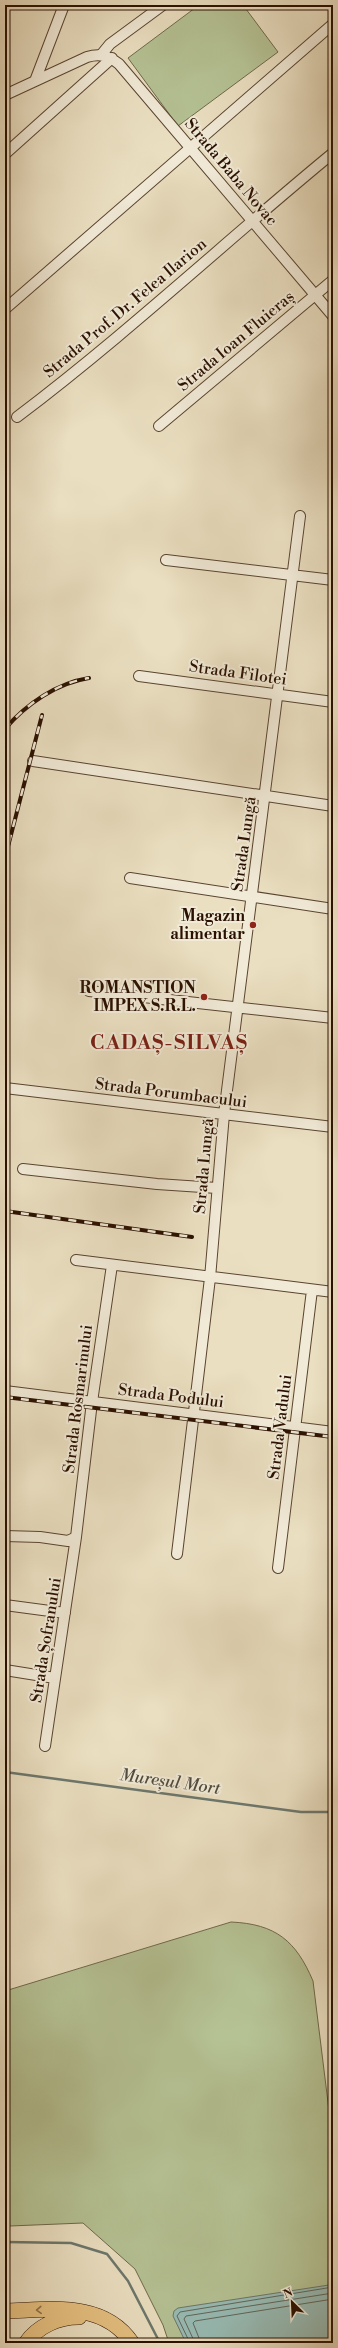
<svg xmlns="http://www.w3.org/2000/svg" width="338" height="2348" font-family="'Libre Bodoni',serif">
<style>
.green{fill:#b5c294;stroke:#70694a}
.water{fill:#98bcb5;stroke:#6c776d}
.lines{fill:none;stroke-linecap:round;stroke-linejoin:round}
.shore{stroke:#61665a;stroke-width:1}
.stream{stroke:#6c776d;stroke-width:2.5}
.minor-casing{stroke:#5a4430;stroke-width:12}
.highway-casing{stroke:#2a1000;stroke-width:16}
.minor{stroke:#f1ead7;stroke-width:10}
.highway{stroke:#e5c080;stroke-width:15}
.rail-casing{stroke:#2a1000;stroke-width:4}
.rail{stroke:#f1ead7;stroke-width:2.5;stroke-dasharray:8;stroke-linecap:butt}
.oneway{stroke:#917146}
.poi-dot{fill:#8f2418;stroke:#f1ead7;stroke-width:1.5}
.labels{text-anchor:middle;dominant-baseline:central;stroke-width:4;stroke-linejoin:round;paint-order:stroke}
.street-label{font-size:16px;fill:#2a1000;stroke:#f1ead7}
.poi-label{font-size:16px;font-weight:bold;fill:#2a1000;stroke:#f1ead7;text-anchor:end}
.water-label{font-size:17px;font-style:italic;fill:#504c3f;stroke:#f1ead7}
.district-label{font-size:20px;font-weight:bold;letter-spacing:1px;fill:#7a1f14;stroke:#f1ead7}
</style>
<rect width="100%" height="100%" fill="#eadfc1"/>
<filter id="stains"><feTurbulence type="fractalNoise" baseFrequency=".005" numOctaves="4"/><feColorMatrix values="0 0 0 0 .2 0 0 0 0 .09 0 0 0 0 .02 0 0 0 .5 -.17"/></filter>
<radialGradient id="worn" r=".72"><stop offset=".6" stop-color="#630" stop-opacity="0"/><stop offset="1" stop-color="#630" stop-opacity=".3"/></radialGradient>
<path class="green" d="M199,5H243L278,52L178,126L128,58Z
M231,1922C276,1924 296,1941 313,1981L333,2143V2343H169L163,2325L135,2269L83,2223L10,2226L5,2225V1991Z"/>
<path class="water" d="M333,2282V2343H186L173,2316L174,2311L178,2308L329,2285Z"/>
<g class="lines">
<path class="shore" d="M190,2343L177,2316L180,2312L333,2287
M195,2343L184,2319L186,2316L333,2293
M201,2343L193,2323L195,2321L333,2299"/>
<path class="stream" d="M5,1772L301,1812H333
M5,2242L71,2243L107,2254L128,2281L160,2343"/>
<g class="minor-casing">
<path id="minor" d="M101,55L110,44L163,5
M35,81L64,5
M5,95L87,57C100,53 109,56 119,64L333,316
M5,154L112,58
M5,309L333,24
M17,417C127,334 227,240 333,153
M159,426L333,280
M166,560L333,580
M139,676L333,702
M33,761L333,806
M130,878L333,909
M89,991L333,1018
M5,1088L333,1127
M23,1169L157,1184L217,1188
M76,1260L333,1292
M5,1391L333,1432
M5,1536L40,1537L68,1541L76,1537
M177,1554L210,1278L224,1114L300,516
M278,1568L312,1290
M5,1605L65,1613
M5,1670L55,1678
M45,1746L76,1537L92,1402L112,1265"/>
</g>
<g class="highway-casing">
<path id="highway" d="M5,2311C49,2310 103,2300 132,2343
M26,2343C38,2326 58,2317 79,2317"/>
</g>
<use href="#minor" class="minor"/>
<use href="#highway" class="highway"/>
<g class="rail-casing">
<path id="rail" d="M5,729C26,704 57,683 89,678
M5,858L42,715
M5,1211L192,1237
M5,1397L333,1437"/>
</g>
<use href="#rail" class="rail"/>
</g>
<defs><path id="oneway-chevron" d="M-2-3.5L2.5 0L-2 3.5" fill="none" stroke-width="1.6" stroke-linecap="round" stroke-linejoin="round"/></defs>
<use class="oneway" href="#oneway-chevron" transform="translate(39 2310) rotate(177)"/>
<g class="poi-dot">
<circle cx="253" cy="925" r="4"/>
<circle cx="204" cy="997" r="4"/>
</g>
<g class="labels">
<g class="street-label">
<text transform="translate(231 172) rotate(50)">Strada Baba Novac</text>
<text transform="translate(125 308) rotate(-40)">Strada Prof. Dr. Felea Ilarion</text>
<text transform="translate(236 341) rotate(-40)">Strada Ioan Fluieraș</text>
<text transform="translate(238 673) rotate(8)">Strada Filotei</text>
<text transform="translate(244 844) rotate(-82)">Strada Lungă</text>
<text transform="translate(171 1093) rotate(7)">Strada Porumbacului</text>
<text transform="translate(204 1166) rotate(-85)">Strada Lungă</text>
<text transform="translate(171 1396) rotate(7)">Strada Podului</text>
<text transform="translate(78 1399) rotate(-83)">Strada Rosmarinului</text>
<text transform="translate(280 1427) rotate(-83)">Strada Vadului</text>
<text transform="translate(46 1640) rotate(-81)">Strada Șofranului</text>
</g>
<g class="poi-label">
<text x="245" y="916">Magazin<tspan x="245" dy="18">alimentar</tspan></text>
<text x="196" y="988">ROMANSTION<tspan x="196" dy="18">IMPEX S.R.L.</tspan></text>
</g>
<g class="water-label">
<text transform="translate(170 1782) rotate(8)">Mureșul Mort</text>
</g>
<g class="district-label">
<text x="169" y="1043">CADAȘ-SILVAȘ</text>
</g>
</g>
<rect width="338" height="2348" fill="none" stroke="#eadfc1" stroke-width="20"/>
<rect x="6" y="6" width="326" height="2336" fill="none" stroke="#2a1000" stroke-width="2"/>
<rect x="10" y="10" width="318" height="2328" fill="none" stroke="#2a1000"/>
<g transform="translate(292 2302) rotate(336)" stroke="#f1ead7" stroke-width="3" paint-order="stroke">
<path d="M0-3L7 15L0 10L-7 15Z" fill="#2a1000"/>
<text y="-6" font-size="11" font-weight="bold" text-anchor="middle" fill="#2a1000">N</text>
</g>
<rect width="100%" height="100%" filter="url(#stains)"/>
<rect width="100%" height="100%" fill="url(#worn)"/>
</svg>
